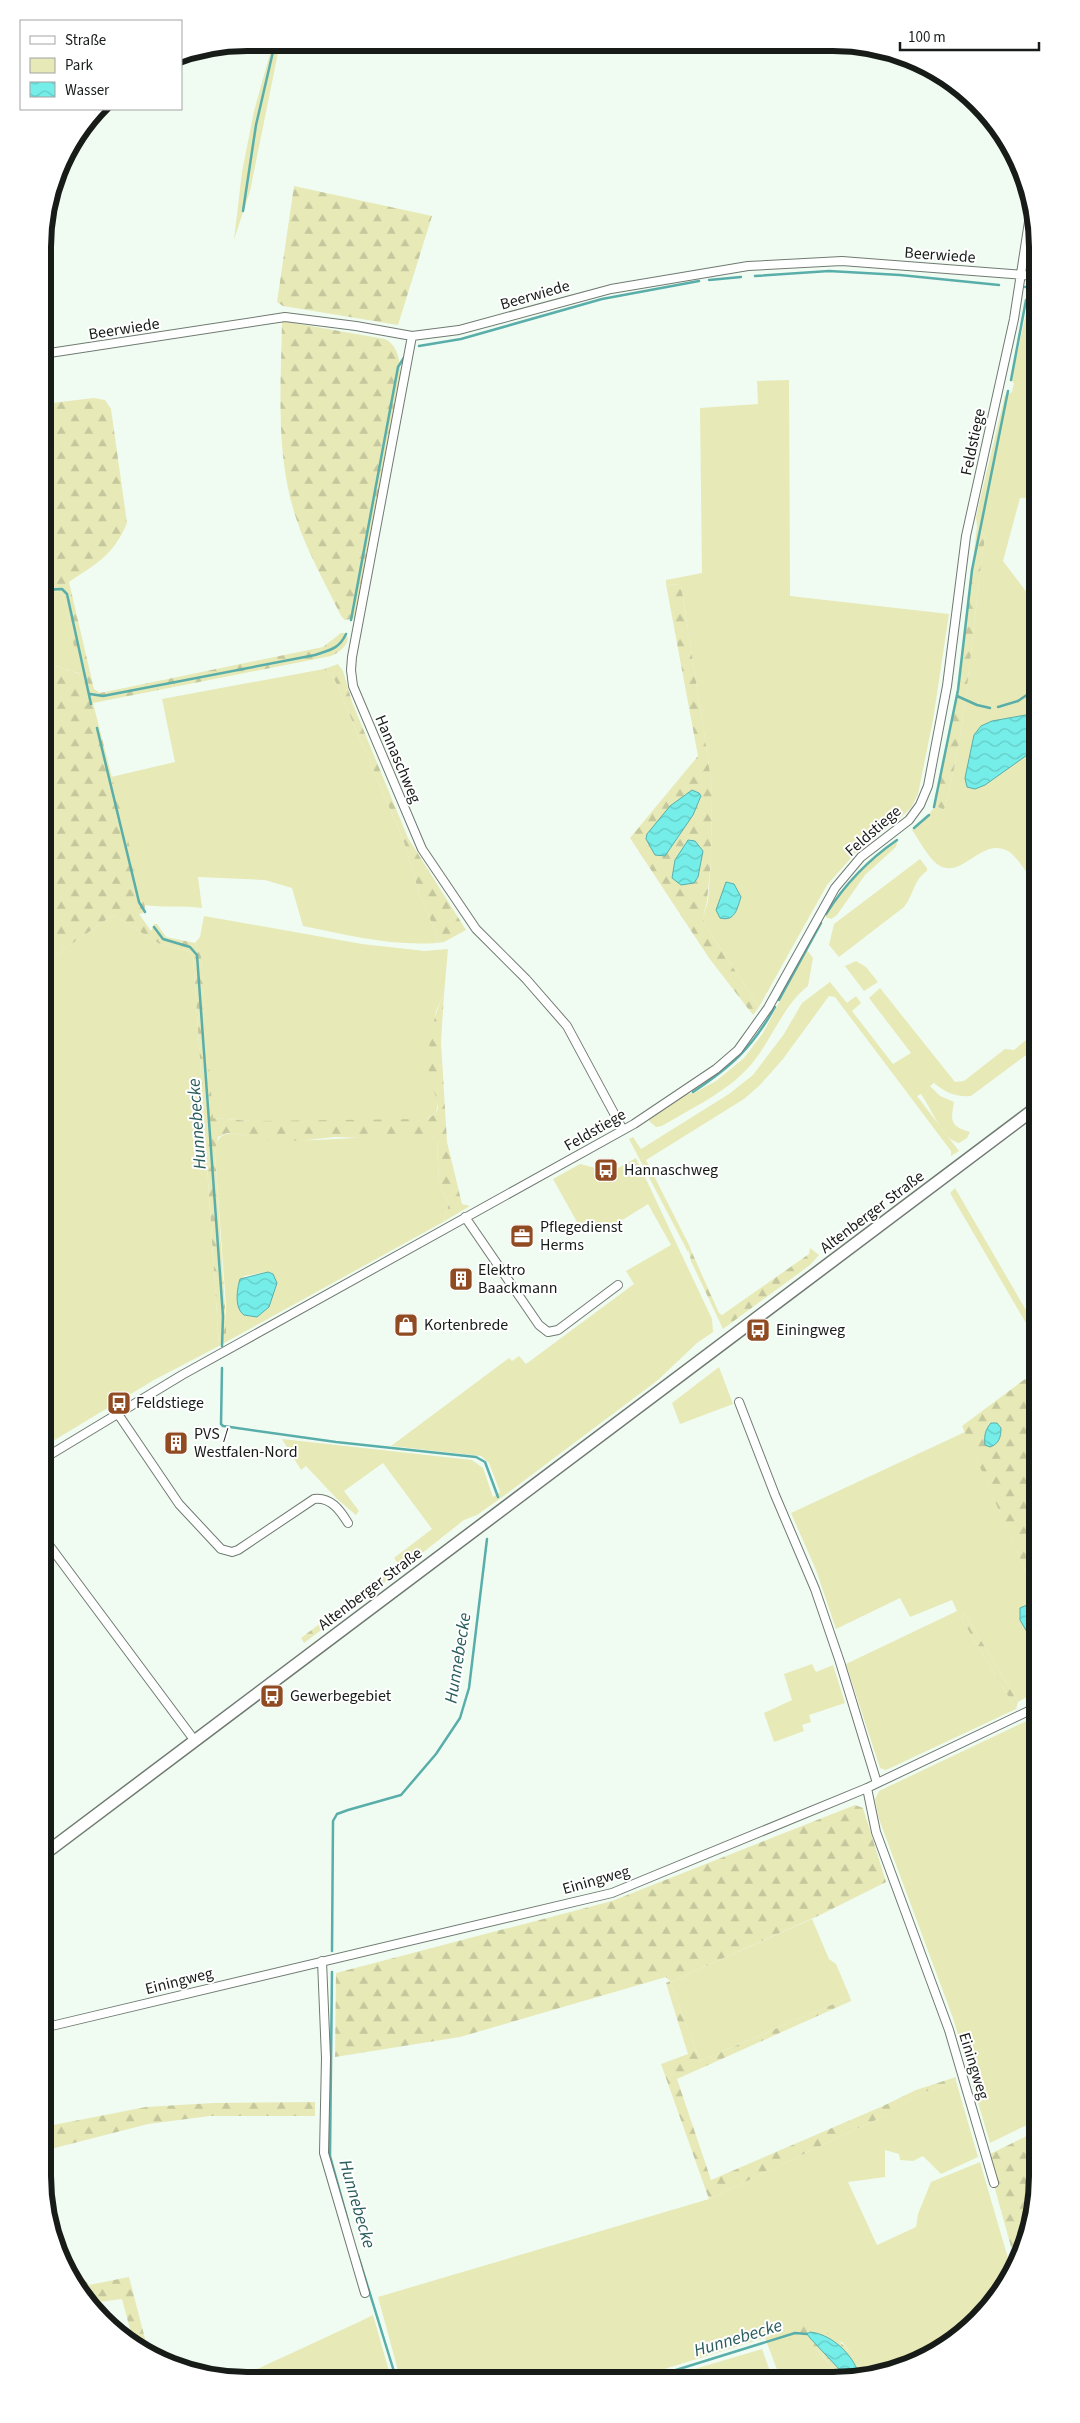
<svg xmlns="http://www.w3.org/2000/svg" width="1080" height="2423" font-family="'Source Sans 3',sans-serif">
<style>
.green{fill:#e7e9b7;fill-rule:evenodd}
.forest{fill:url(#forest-firs);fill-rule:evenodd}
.water{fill:url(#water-waves);stroke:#59aeaa}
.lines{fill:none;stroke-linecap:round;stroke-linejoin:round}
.stream{stroke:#59aeaa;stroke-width:2.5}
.street-casing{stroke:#707a72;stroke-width:10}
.secondary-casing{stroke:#707a72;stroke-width:14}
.street{stroke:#fff;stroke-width:8}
.secondary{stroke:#fff;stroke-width:11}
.labels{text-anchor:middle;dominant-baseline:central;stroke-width:4;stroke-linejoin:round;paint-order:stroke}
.street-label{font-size:16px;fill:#181c19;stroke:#fff}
.poi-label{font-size:16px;fill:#181c19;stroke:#fff;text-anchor:start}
.water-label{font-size:18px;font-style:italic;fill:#295d5b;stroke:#fff}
.rim{fill:none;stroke:#181c19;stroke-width:6}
</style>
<defs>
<pattern id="forest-firs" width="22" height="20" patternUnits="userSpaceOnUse" patternTransform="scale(1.25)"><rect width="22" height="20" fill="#e7e9b7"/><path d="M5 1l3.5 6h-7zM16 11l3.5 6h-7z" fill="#c5c79d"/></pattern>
<pattern id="water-waves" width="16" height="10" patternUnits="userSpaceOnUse" patternTransform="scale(1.25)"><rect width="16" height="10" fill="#75ede8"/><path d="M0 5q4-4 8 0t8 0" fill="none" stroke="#64cbc6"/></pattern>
</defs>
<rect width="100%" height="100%" fill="#f0fcf2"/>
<path class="green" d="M273,43H280L250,191L234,240L242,172L254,111Z
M1033,283L1037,284V499L1020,498L1003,561L1037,606V888C1031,879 1017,856 1008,851C981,836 961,882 937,864C927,856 919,840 912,830L923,822L935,806L944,810C969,722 971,628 985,537L977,527L976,517L1004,399L1005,395L1012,392L1014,383L1011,380Z
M789,380L790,596L949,614L933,720L918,794L911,808L900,818L859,849L827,885L759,1007L705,925L703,917L708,901L711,860L712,792L709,765L681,585L666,584V580L702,573L700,408L758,404L757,381Z
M57,591L63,595L81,674L43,662V593Z
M324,669L333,676L404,842L419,893L437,935L436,943C391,946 346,935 303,926L292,888L265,880L198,877L202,908C182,905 163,908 144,905L111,777L175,762L162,699Z
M898,839L896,847L865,875L837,915L831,919L825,917C842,885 868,858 898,839Z
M920,859L927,868V871C913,880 914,895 904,907L839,957L829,945L834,924Z
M113,915L160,944L189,951L193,955L219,1346L154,1380L43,1447V964Z
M204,916L362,944L425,951L448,949L444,994L436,1011L429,1062V1075L438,1102L436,1113L424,1121H251L212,1118L201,956L195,943L200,937Z
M807,950L813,958L808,986C782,1006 771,1043 748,1068C725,1093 690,1109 662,1126L656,1127L649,1121L650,1116L687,1094L694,1093L716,1081L744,1058L763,1033Z
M856,961L866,967L878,982L864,991L845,966Z
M830,982L847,1003L856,996L861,1003L852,1011L893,1064L911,1053L869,998L880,988L955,1082L964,1081L1005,1049L1014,1050L1032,1035L1033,1028L1037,1025V1047L971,1096C955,1097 946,1093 934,1083L930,1086L940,1096L954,1102C951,1120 949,1126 970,1132L967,1138L959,1143C943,1140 930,1106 921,1094L917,1096L959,1151L951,1156V1151L835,997L829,996L783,1059L759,1086L744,1099L646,1160L690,1247L688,1252L629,1139L633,1137L641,1149L729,1094L753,1075L784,1034L802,1003Z
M234,1133C299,1149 365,1133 431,1135L437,1139L439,1184L449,1204L443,1222L226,1342V1306L215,1153C217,1139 219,1134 234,1133ZM268,1272L277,1283L269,1307L257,1317L244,1315C233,1305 237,1288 244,1276Z
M636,1158L712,1319L713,1332L697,1343L658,1380L505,1495L477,1515L464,1520L402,1569L394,1558L432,1529L383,1463L344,1491L359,1511L356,1515L337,1499L306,1466L301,1470L282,1439L472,1460L483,1468L493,1497L500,1492L489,1463L481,1456L391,1446L509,1358L512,1361L519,1356L526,1364L634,1284L626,1271L671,1245L648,1204L608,1229L577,1222L553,1179L580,1164L611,1172Z
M955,1188L1037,1329V1342L950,1193Z
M719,1367L733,1404L680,1424L672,1403Z
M965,1432L1029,1579L1037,1581V1691L1018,1702L965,1614L961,1618L1016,1709L886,1770L880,1768L846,1664L957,1611L952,1600L910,1617L900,1598L836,1629L816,1570L791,1513Z
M812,1664L816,1672L833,1665L845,1703L809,1715L811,1722L802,1725L804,1731L774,1742L764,1713L792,1700L784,1674Z
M1037,1716V2120L990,2143L953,2018L879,1819L875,1799L879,1791Z
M812,1919L829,1959L836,1964L850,1997L700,2061L670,1982Z
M956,2081L978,2157L941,2174L923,2156L913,2161L900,2160L899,2154L885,2150V2177L848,2182L877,2245L916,2227L918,2214L931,2182L980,2162L1012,2272L995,2301L946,2346L886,2373L868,2376L842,2342L794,2338L808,2340L839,2375H848L851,2378L833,2380H781L765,2338L632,2379L400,2378L378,2297L709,2199L886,2115V2110L919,2094Z
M373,2315L391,2378L240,2377L361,2321Z
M762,2349L773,2380L661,2379Z"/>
<path class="forest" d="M294,186L432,216L398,325L283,306L277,302Z
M282,321L385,339C398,346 399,358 401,373L356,618L345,620L341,616C326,584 307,552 296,518C275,455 281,386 282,321Z
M94,398L105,400L111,409L127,523C113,556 97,563 69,582L94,689L100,693L323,647L341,633H344L348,638C347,647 338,653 331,656L93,703L145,907L143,913L139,914L151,931L154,924H157L166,937L195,943L201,956L213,1118L251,1121L428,1119L436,1113L438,1108C438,1096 430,1086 429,1074C426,1049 433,1016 444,994L441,1042L447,1142L462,1204L470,1206L443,1222L449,1204L439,1184L437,1139L431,1135L364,1138L335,1137L297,1141L260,1139L234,1133H227L218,1137L215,1153L226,1322V1342L219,1346L193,955L189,951L160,944L113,915L43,964V662L80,674L63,595L57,591L43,593V404Z
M977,527L985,537C971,628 969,722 944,810L934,805L957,690Z
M666,584L681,585L709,765L712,792L711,860L707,901L703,917L705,925L759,1007L753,1015L709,958L630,838L698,756ZM685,794L701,796L700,801L669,851L670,806L681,799ZM687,840L694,841L696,845L694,883L681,885L672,878L675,860Z
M338,664L343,671L352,702L408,838L466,930L444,942L436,943L437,935L419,893L404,842L333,676L324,669Z
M688,1248H690L719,1313L722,1315L809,1254L810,1248L819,1255L810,1265L723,1329L691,1261Z
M1025,1379L1031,1386L1037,1446V1581L1029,1579L962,1426Z
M398,1564L402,1569L304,1643L301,1638Z
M965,1614L1018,1702L1016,1709L961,1618Z
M855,1805L863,1808L886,1882L820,1915L670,1982L700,2061L850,1997L851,2001L677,2079L711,2180L883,2106L916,2090L956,2077V2081L919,2094L887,2110L886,2115L709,2199L661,2064L688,2054L666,1983L670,1981L666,1977L460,2037L335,2057L336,1973L612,1901Z
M315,2102V2116H210L148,2124L43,2151V2127L146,2107L213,2103Z
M1037,2131C1037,2173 1038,2227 1016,2265L986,2156Z
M59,2253H62L89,2285L129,2277L149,2354L134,2344L122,2299L90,2303L70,2279Z
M803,2325C836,2330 850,2351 868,2376L851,2378L848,2375H839C824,2359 809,2332 786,2341L782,2333Z"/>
<path class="water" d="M1037,713V748L985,785L975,789L967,787L965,778L974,735L981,726L992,721Z
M692,790L699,793L701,796L693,815L665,856L655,855L646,839L647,834L670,806Z
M688,840L695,841L703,851L698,877L694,883L681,885L672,878L675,860Z
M726,882L734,884L741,897C737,909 735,922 720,918L716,910Z
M268,1272L273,1274L277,1283L269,1307L257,1317L244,1315C234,1308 237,1289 240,1279Z
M991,1423H997L1001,1428C1001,1437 999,1444 990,1447L985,1445C984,1436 985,1430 991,1423Z
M1027,1605C1039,1612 1037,1625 1037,1638L1030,1637L1020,1620V1608Z
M810,2332C830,2334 849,2351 857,2369L850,2372L840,2370L810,2338L807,2334Z"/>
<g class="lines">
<path class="stream" d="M243,211L256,125L275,43
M1033,265L1036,235
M755,276L829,271L900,275L999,285
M709,280L741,277
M1025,287L1037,288
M419,346L461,339L602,299L699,281
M1011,380L1026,300
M43,590L62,589L67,594L91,704
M351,620L398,367L405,356
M90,694L103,696L315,655C330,650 339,649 346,634
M957,696L977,705L990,708
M998,707L1018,701L1037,688
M97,728L139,902L145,912
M934,807L958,690L972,570L1008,391
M914,828L929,815
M826,914C845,884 868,860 897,840
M154,927L163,939L190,947L197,955L223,1316L222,1346
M779,1000L821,923
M693,1092C732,1066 752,1048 775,1007
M222,1368L221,1424L223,1426L336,1442L476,1457L485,1462L498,1497
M332,1951L333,1821L337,1814L348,1810L401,1795L436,1754L460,1718L469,1688L487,1539
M332,1972L330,2156L348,2221
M358,2255L396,2378
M647,2379L795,2333L807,2334"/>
<g class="street-casing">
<path id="street" d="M412,336L352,657L351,670L353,686L422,849L476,929L526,979L567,1026L623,1130
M43,354L285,317L356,326L412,336L459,330L611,289L748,266L842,261L1037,276
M465,1217L539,1325L548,1332L558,1330L618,1285
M739,1402L775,1495L815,1589L840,1662L877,1783
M118,1414L179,1504L221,1549L232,1552L238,1550L314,1499C331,1497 340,1510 348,1523
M43,1459L182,1375L634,1124L716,1069L738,1050L768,1008L835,888L861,857L909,820L920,805L928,786L947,686L966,536L1014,319L1032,202
M43,1537L195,1741
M867,1788L876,1832L949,2030L994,2183
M322,1961L326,2058L324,2153L365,2293
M43,2028L612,1893L867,1788L1037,1707"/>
</g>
<g class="secondary-casing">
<path id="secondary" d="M43,1855L1037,1107"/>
</g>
<use href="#street" class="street"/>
<use href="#secondary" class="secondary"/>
</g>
<defs>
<g id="bus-square" transform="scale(1.25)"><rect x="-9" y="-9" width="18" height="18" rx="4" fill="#914b23" stroke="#fff"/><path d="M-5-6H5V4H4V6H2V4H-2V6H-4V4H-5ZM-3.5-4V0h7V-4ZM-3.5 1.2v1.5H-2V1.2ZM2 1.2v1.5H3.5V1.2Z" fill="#fff"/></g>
<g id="office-square" transform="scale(1.25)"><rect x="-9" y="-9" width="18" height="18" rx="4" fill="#914b23" stroke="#fff"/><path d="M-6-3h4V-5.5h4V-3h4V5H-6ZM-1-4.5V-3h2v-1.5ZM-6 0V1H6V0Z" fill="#fff"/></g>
<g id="building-square" transform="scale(1.25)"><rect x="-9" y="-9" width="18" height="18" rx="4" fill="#914b23" stroke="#fff"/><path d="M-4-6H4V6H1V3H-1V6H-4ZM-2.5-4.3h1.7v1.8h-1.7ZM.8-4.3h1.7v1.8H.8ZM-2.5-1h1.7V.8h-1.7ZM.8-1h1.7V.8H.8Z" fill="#fff"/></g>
<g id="shop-square" transform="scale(1.25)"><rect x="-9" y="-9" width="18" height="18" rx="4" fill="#914b23" stroke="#fff"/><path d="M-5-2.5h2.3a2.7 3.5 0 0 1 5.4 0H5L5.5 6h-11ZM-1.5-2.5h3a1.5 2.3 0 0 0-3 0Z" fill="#fff"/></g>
</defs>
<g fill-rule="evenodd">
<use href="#bus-square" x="606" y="1170"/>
<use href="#office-square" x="522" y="1236"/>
<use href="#building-square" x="461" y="1279"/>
<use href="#shop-square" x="406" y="1325"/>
<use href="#bus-square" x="758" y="1330"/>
<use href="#bus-square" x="119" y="1403"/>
<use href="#building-square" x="176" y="1443"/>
<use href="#bus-square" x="272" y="1696"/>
</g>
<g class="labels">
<g class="street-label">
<text transform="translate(940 255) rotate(4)">Beerwiede</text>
<text transform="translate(535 295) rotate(-16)">Beerwiede</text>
<text transform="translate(124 329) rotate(-9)">Beerwiede</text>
<text transform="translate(973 442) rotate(-78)">Feldstiege</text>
<text transform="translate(398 759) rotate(67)">Hannaschweg</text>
<text transform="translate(873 831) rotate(-41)">Feldstiege</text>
<text transform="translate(595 1130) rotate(-30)">Feldstiege</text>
<text transform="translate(872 1212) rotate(-37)">Altenberger Straße</text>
<text transform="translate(370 1589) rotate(-37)">Altenberger Straße</text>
<text transform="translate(596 1880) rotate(-16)">Einingweg</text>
<text transform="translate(179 1981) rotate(-14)">Einingweg</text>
<text transform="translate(974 2066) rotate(73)">Einingweg</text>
</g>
<g class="poi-label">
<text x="624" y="1170">Hannaschweg</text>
<text x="540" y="1227">Pflegedienst<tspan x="540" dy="18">Herms</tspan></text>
<text x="478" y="1270">Elektro<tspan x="478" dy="18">Baackmann</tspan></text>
<text x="424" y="1325">Kortenbrede</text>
<text x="776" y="1330">Einingweg</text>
<text x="136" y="1403">Feldstiege</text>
<text x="194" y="1434">PVS /<tspan x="194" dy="18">Westfalen-Nord</tspan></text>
<text x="290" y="1696">Gewerbegebiet</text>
</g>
<g class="water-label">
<text transform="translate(197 1124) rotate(-94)">Hunnebecke</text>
<text transform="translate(458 1658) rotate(-81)">Hunnebecke</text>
<text transform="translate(357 2204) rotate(74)">Hunnebecke</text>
<text transform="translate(738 2338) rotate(-17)">Hunnebecke</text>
</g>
</g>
<path d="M0 0H1080V2423H0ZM247 51H833A196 196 0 0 1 1029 247V2176A196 196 0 0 1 833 2372H247A196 196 0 0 1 51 2176V247A196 196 0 0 1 247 51Z" fill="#fff" fill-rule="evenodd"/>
<path class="rim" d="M247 51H833A196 196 0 0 1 1029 247V2176A196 196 0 0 1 833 2372H247A196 196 0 0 1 51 2176V247A196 196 0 0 1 247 51Z"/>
<rect x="20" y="20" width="162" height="90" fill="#ffffff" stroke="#a3a4a3"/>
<rect x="30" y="36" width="25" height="8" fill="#ffffff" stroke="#a3a4a3"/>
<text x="65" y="45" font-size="15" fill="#181c19">Straße</text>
<rect x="30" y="58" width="25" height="15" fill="#e7e9b7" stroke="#a3a4a3"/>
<text x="65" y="70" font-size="15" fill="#181c19">Park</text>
<rect x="30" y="82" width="25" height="15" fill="url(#water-waves)" stroke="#a3a4a3"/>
<text x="65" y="95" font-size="15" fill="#181c19">Wasser</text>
<path d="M900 42v8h139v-8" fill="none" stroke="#181c19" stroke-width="2.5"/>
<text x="908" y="42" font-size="15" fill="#181c19" stroke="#ffffff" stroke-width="4" paint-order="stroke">100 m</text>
</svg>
